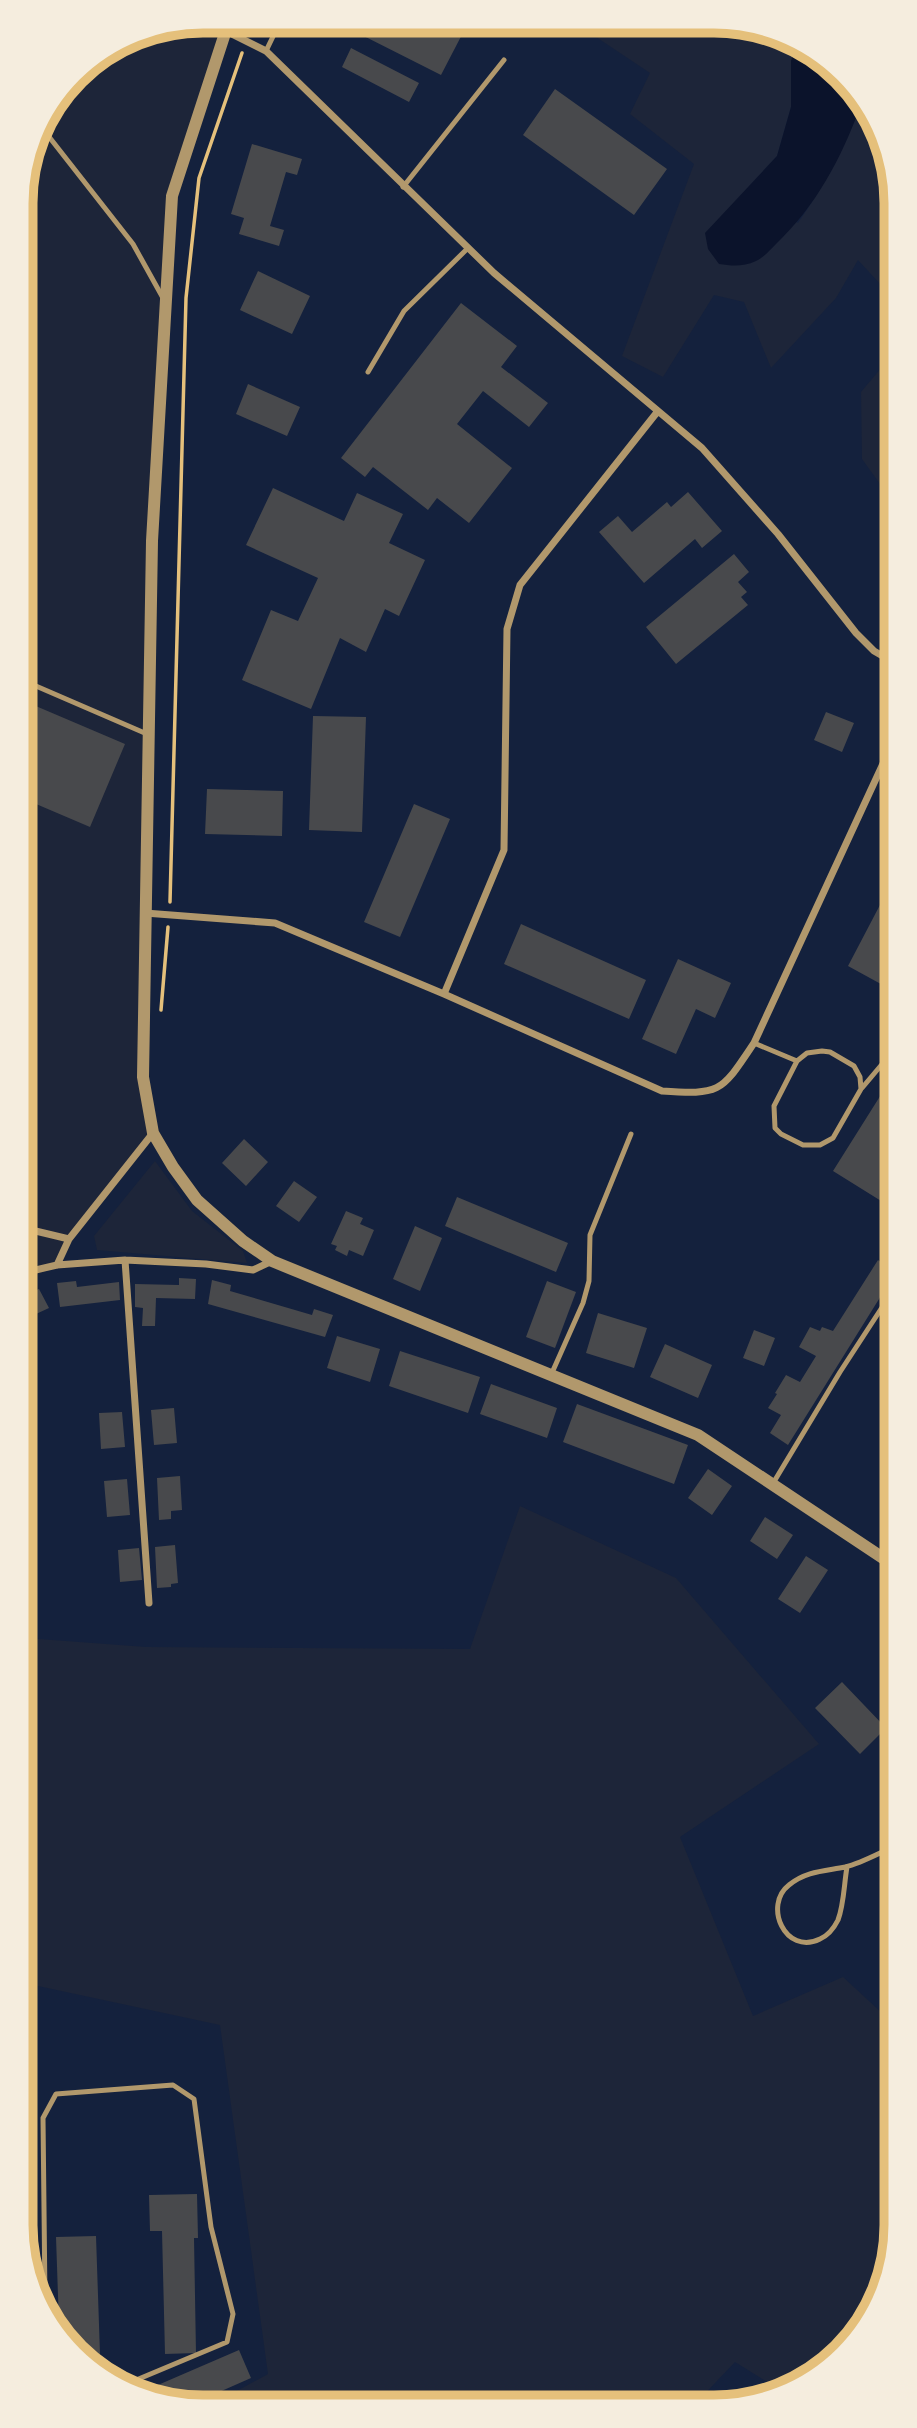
<svg xmlns="http://www.w3.org/2000/svg" width="917" height="2428" font-family="'PT Sans Narrow',sans-serif">
<style>
.green{fill:#1d2539}
.water{fill:#0b132b}
.building{fill:#48494c}
.lines{fill:none;stroke-linecap:round;stroke-linejoin:round}
.path{stroke:#e5c07b;stroke-width:3.5}
.service{stroke:#b1986c;stroke-width:5}
.minor{stroke:#b1986c;stroke-width:7}
.tertiary{stroke:#b1986c;stroke-width:12}
.rim{fill:none;stroke:#e5c07b;stroke-width:9}
</style>
<rect width="100%" height="100%" fill="#14213d"/>
<path class="green" d="M203,21H229L172,196L152,541L143,1077L153,1133L69,1239L57,1265L23,1282L22,700L27,685L22,683L21,191L40,123L83,67L134,35Z
M575,23L750,25L795,49L791,61V107L777,156L744,192L798,223C824,186 844,149 860,107L892,167L893,298L858,260L836,298L771,368L744,302L714,295L663,377L622,356L694,164L630,114L650,73Z
M893,354V502L862,459L861,392Z
M155,1161L192,1211L243,1251L247,1263L97,1250L94,1236Z
M520,1506L676,1578L819,1744L680,1837L753,2016L843,1977L895,2025L896,2236L882,2294L851,2345L805,2382L782,2391L735,2362L696,2403L213,2404L268,2374L220,2025L24,1983V1631L26,1638L146,1647L470,1649Z"/>
<path class="water" d="M795,49L843,75L860,107C841,159 816,206 776,244C770,250 763,258 756,261C743,267 732,266 719,264L708,249L705,233L777,156L791,107V61Z"/>
<path class="building" d="M336,22L434,23H468L441,75Z
M351,48L419,83L409,102L342,67Z
M555,89L667,169L634,215L523,135Z
M252,144L302,159L297,175L286,172L270,226L284,230L279,246L239,234L244,218L231,214Z
M258,271L310,296L292,334L240,310Z
M461,303L517,346L501,367L548,403L529,427L483,391L457,424L512,468L469,523L437,498L428,510L373,467L365,477L341,458Z
M248,384L300,407L287,436L236,414Z
M273,488L344,521L357,493L403,514L389,543L425,560L399,616L385,609L366,652L340,638L311,709L242,680L271,610L298,621L318,578L246,545Z
M688,492L722,531L702,548L695,539L644,583L599,532L618,516L632,532L667,502L671,507Z
M734,554L749,572L738,582L747,592L741,597L748,605L676,664L646,627Z
M24,701L125,744L90,827L22,798Z
M826,712L854,723L842,752L814,740Z
M313,716L366,717L362,832L309,830Z
M207,789L283,791L282,836L205,834Z
M414,804L450,819L400,937L364,922Z
M881,903L894,909V982L890,989L848,966Z
M521,924L646,980L629,1019L504,964Z
M678,959L731,983L715,1018L696,1009L676,1054L642,1039Z
M894,1074V1209L833,1171Z
M244,1139L268,1162L246,1186L222,1163Z
M294,1181L317,1197L299,1222L276,1206Z
M457,1197L568,1243L556,1272L445,1226Z
M346,1211L363,1218L360,1224L374,1230L363,1256L349,1250L347,1256L335,1250L337,1246L331,1244Z
M415,1226L442,1238L420,1291L393,1279Z
M878,1260L894,1272V1275L788,1445L770,1433L781,1415L768,1408L777,1394L775,1393L786,1375L800,1382L816,1356L799,1347L810,1327L820,1331L822,1327L833,1331Z
M179,1278L196,1279L195,1299L156,1298L155,1326H142L143,1308L135,1307V1284L179,1285Z
M212,1280L231,1285L230,1291L312,1315L314,1309L333,1315L325,1337L208,1304Z
M76,1281L77,1287L119,1282L120,1300L60,1307L57,1283Z
M547,1281L576,1292L555,1348L526,1337Z
M39,1289L49,1308L23,1320V1295Z
M598,1313L647,1328L634,1368L586,1353Z
M754,1330L775,1338L764,1366L743,1358Z
M337,1336L380,1349L370,1382L327,1368Z
M665,1344L712,1365L698,1398L650,1377Z
M400,1351L480,1377L468,1413L389,1386Z
M491,1384L557,1408L547,1438L480,1414Z
M577,1404L688,1445L674,1484L563,1442Z
M174,1408L177,1443L154,1445L151,1410Z
M122,1412L125,1447L101,1449L99,1413Z
M894,1436V1466L880,1456Z
M708,1469L732,1486L712,1515L688,1498Z
M180,1476L182,1510L171,1511V1519L159,1520L157,1478Z
M127,1479L130,1515L107,1517L104,1481Z
M765,1517L793,1535L777,1559L750,1541Z
M175,1545L178,1583L171,1584V1587L157,1588L155,1547Z
M139,1548L142,1580L120,1582L118,1550Z
M806,1556L828,1570L800,1613L778,1599Z
M842,1682L886,1728L860,1754L815,1708Z
M197,2194L198,2238H194L196,2353L165,2354L162,2231H150L149,2195Z
M25,2223H27L28,2268L25,2261Z
M96,2236L100,2354L76,2355L59,2325L56,2237Z
M239,2350L251,2378L192,2404H168L144,2391Z"/>
<g class="lines">
<path class="path" d="M170,902L186,298L199,178L242,53
M161,1010L168,927"/>
<path class="service" d="M266,51L280,22
M39,124L133,244L163,298
M403,187L504,60
M368,372L404,311L467,249
M22,680L147,734
M754,1043L797,1061
M822,1051L830,1052L854,1066L860,1077L861,1089L833,1138L820,1145H803L781,1134L775,1128L774,1106L797,1061L807,1053Z
M862,1088L894,1050
M551,1375L583,1303L589,1281L590,1235L631,1134
M772,1485L840,1372L894,1289
M847,1867C844,1884 844,1904 838,1920C834,1928 827,1936 820,1939C785,1956 763,1905 789,1885C806,1871 825,1871 845,1867C862,1863 879,1853 895,1846
M45,2299L43,2118L56,2094L173,2085L194,2099L211,2227L233,2314L227,2342L129,2383"/>
<path class="minor" d="M226,31L266,51L494,273L702,448L778,534L856,633L874,651L893,662
M145,913L275,923L444,994L662,1091C722,1095 721,1092 754,1043L893,742
M444,994L504,850L507,629L520,585L658,411
M23,1228L69,1239
M125,1260L149,1603
M57,1265L69,1239L153,1133
M23,1273L57,1265L125,1260L206,1264L253,1270L272,1261"/>
<path class="tertiary" d="M229,21L172,196L152,541L143,1077L153,1133L173,1167L197,1200L243,1241L272,1261L698,1435L895,1566"/>
</g>
<path d="M0 0H917V2428H0ZM203 33H714A170 170 0 0 1 884 203V2225A170 170 0 0 1 714 2395H203A170 170 0 0 1 33 2225V203A170 170 0 0 1 203 33Z" fill="#f5edde" fill-rule="evenodd"/>
<path class="rim" d="M203 33H714A170 170 0 0 1 884 203V2225A170 170 0 0 1 714 2395H203A170 170 0 0 1 33 2225V203A170 170 0 0 1 203 33Z"/>
</svg>
